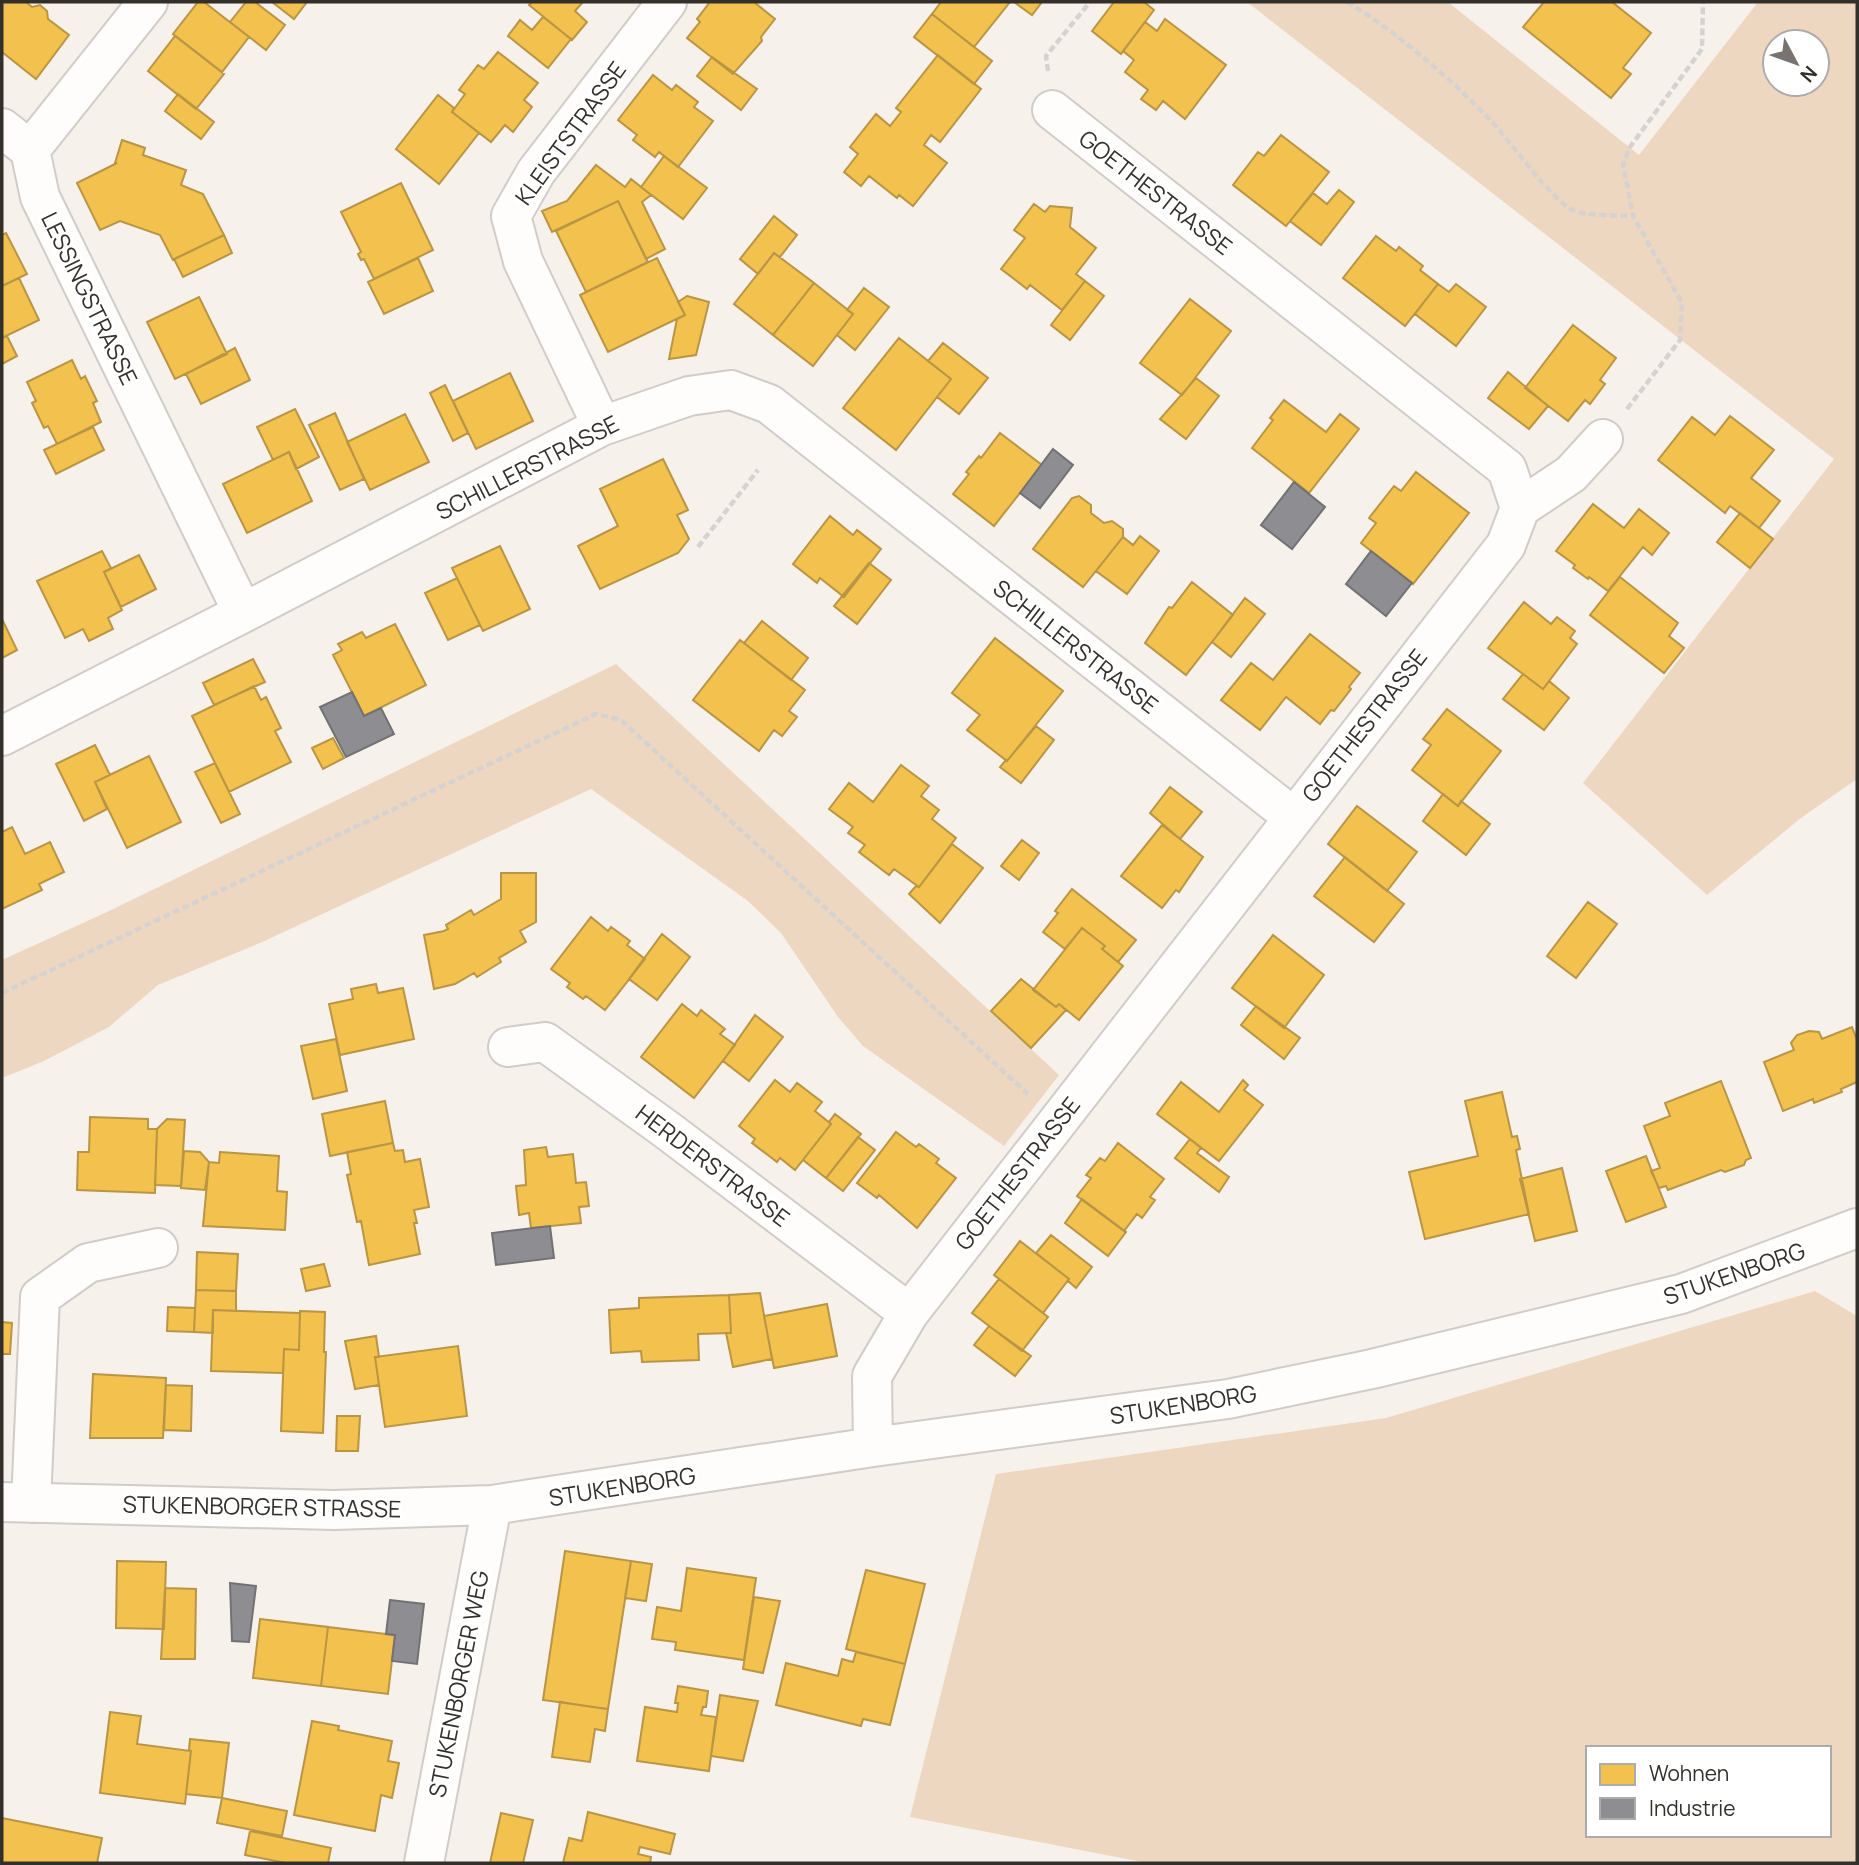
<svg xmlns="http://www.w3.org/2000/svg" width="1859" height="1865" font-family="Manrope,sans-serif">
<style>
.green{fill:#eed7c0;fill-rule:evenodd}
.homes{fill:#f2c14e;stroke:#b99544;stroke-width:2}
.industry{fill:#8d8d92;stroke:#727173;stroke-width:2}
.lines{fill:none;stroke-linecap:round;stroke-linejoin:round}
.minor-casing{stroke:#d1ccc8;stroke-width:42}
.path{stroke:#d5d2d0;stroke-width:4.5;stroke-dasharray:7 3.5;stroke-linecap:butt}
.minor{stroke:#fefdfc;stroke-width:38}
.labels{text-anchor:middle;dominant-baseline:central;stroke-width:7;stroke-linejoin:round;paint-order:stroke}
.street-label{font-size:23px;fill:#332f2b;stroke:#fff}
</style>
<rect width="100%" height="100%" fill="#f7f1eb"/>
<path class="green" d="M1247,2H1448L1639,155L1758,2H1857V779L1801,818L1707,895L1583,783L1834,459ZM1775,42H1817V84H1775Z
M616,664L1059,1075L1004,1146L863,1046L838,1017L781,933L748,901L591,789L260,943L158,985L109,1027L44,1061L2,1078V960L107,912Z
M1815,1291L1857,1316V1863H1147L910,1817L996,1474L1386,1418ZM1588,1748H1829V1835H1588Z"/>
<path class="homes" d="M2,2H26L32,7L40,5L47,11L48,19L69,35L36,79L2,52Z
M198,2H204L249,37L222,72L173,34Z
M246,2H255L285,25L266,50L230,22Z
M272,2H307L294,19Z
M532,2H583L575,11L587,22L572,40L529,5Z
M710,2H754L775,19L761,37L762,41L733,74L687,38L700,22L697,19Z
M941,2H1010L974,47L932,14Z
M1014,2H1042L1032,15Z
M1114,2H1144L1154,10L1121,54L1092,31Z
M1544,2H1612L1651,33L1623,68L1631,74L1611,98L1523,27Z
M932,14L992,61L974,84L914,37Z
M543,17L571,39L548,68L508,36L520,20L532,30Z
M1165,19L1226,65L1185,119L1163,101L1156,110L1141,99L1148,90L1125,72L1134,60L1123,51L1145,22L1157,31Z
M175,36L224,74L196,109L148,71Z
M498,52L538,83L524,100L532,107L513,132L505,125L491,142L452,112L465,94L459,90L478,65L484,69Z
M938,55L981,89L940,142L931,135L924,145L947,163L913,206L899,195L897,198L869,176L861,186L844,172L858,154L850,147L876,114L890,126L901,112L896,108Z
M712,57L757,89L741,110L697,76Z
M653,75L672,90L676,85L698,102L694,107L713,121L678,167L659,152L655,157L633,140L637,135L618,120Z
M178,94L214,122L201,139L165,111Z
M438,95L454,108L452,112L479,133L439,184L396,149Z
M1281,135L1329,172L1286,226L1233,185L1258,152L1264,156Z
M122,140L145,148L143,155L186,170L181,185L203,194L224,235L173,260L160,235L120,221L100,230L77,183L117,163H115Z
M664,156L707,188L683,219L641,187Z
M596,165L625,187L631,179L651,195L642,202L665,249L646,259L618,201L552,232L542,211L567,201Z
M401,183L433,250L374,279L364,259L361,260L358,254L361,252L341,212Z
M1339,190L1354,202L1321,245L1290,221L1313,193L1327,204Z
M618,201L648,262L586,292L556,231Z
M1034,204L1045,212L1050,206L1072,208L1070,227L1096,248L1076,274L1085,281L1062,310L1030,285L1027,289L1001,269L1025,238L1014,230Z
M774,216L797,235L780,257L774,253L758,274L740,259Z
M6,233L27,274L2,286V235Z
M224,235L232,253L183,277L174,259Z
M1376,236L1396,251L1399,247L1423,266L1420,270L1438,284L1405,326L1343,278Z
M774,253L814,283L773,335L734,304Z
M418,258L433,291L384,314L368,282Z
M657,258L685,315L608,352L580,295Z
M19,278L39,320L2,338V286Z
M1085,281L1104,296L1070,340L1051,325Z
M814,283L853,314L813,366L773,335Z
M1438,284L1449,292L1456,284L1486,307L1456,346L1415,314Z
M864,288L889,307L855,350L837,335L853,314L847,310Z
M687,296L709,302L696,355L669,359L677,319L685,315L678,302Z
M199,297L227,354L175,379L147,322Z
M1190,299L1231,331L1182,395L1140,363Z
M1573,325L1616,358L1600,380L1605,384L1590,404L1585,400L1568,421L1525,388Z
M7,336L17,356L2,364V338Z
M899,338L951,379L896,450L843,408Z
M943,343L988,378L959,414L937,397L951,379L928,361Z
M235,348L250,380L201,404L186,374Z
M72,360L81,379L85,376L97,401L93,403L101,422L57,444L48,426L44,428L32,403L36,401L27,382Z
M1508,372L1548,406L1529,429L1488,398Z
M510,373L533,421L476,449L453,401Z
M1196,378L1219,396L1186,439L1160,419Z
M445,385L468,433L453,441L430,393Z
M1284,400L1326,432L1340,414L1359,429L1309,493L1252,448L1273,420L1270,418Z
M295,409L319,457L296,469L289,452L273,460L257,427Z
M335,413L364,479L340,490L309,425Z
M405,414L429,462L370,490L347,442Z
M1730,416L1774,450L1751,478L1780,501L1759,528L1730,506L1725,513L1658,460L1692,417L1715,435Z
M93,427L104,450L56,474L44,450Z
M1000,433L1042,465L994,526L953,494L969,474L966,472L979,456L981,458Z
M289,452L312,501L247,533L223,484Z
M663,459L688,510L677,515L689,539L678,553L600,589L578,546L618,526L600,489Z
M1416,472L1469,513L1413,584L1361,543L1376,523L1369,518L1394,486L1401,491Z
M1079,496L1091,505V513L1104,523L1112,521L1123,529V537L1083,587L1033,549L1072,498Z
M1593,504L1624,528L1639,509L1669,533L1652,555L1643,547L1608,591L1589,577L1588,579L1573,568L1575,565L1556,551Z
M1740,513L1773,539L1750,568L1717,542Z
M830,516L853,535L857,530L881,549L844,597L820,578L817,583L793,564Z
M1140,536L1159,551L1127,594L1096,571L1123,537L1133,545Z
M500,546L530,609L483,631L452,568Z
M102,551L111,568L104,572L122,610L108,618L113,629L89,641L83,629L65,638L37,581Z
M139,555L156,589L121,607L104,572Z
M869,563L891,580L857,624L834,606Z
M1620,577L1678,623L1669,636L1684,648L1664,673L1590,615Z
M457,578L480,625L448,640L425,593Z
M1192,582L1233,615L1186,675L1145,643L1169,607L1172,608Z
M1245,598L1265,614L1231,657L1212,642Z
M1524,602L1551,624L1557,617L1575,631L1570,638L1577,644L1543,689L1488,648Z
M2,619L17,650L2,658Z
M762,621L808,658L791,680L744,643Z
M395,624L426,685L364,716L333,655L342,650L338,644L362,632L366,638Z
M1310,634L1360,673L1349,687L1351,689L1334,711L1331,710L1320,724L1286,697L1260,730L1221,700L1251,663L1273,680Z
M995,638L1063,691L1007,761L967,730L980,715L952,693Z
M740,640L805,690L789,711L797,717L782,736L774,730L759,751L693,700Z
M253,659L265,682L214,705L203,683Z
M1523,674L1543,689L1549,681L1569,698L1544,730L1503,699Z
M254,686L261,700L266,697L281,728L275,731L291,762L229,792L192,716Z
M1447,709L1501,751L1458,806L1412,770L1431,745L1423,739Z
M1036,726L1054,740L1021,783L1000,767L1006,760L1007,761Z
M333,738L344,758L323,769L312,748Z
M95,745L110,775L95,782L107,809L84,821L56,764Z
M149,756L181,822L127,848L95,782Z
M215,763L240,814L221,823L195,772Z
M901,765L929,786L921,796L939,810L932,819L956,838L919,887L894,869L889,875L859,852L865,845L848,833L853,827L829,809L849,783L873,802Z
M1170,787L1202,812L1180,839L1150,813Z
M1443,794L1458,806L1461,801L1490,824L1466,855L1423,821Z
M1357,806L1417,852L1387,891L1328,844Z
M1162,825L1203,857L1179,892L1176,890L1162,908L1121,876Z
M12,827L25,854L50,842L64,872L39,884L42,890L2,909V832Z
M1022,840L1039,853L1019,880L1001,866Z
M952,844L983,868L940,923L909,894L916,886L919,887Z
M1345,857L1404,904L1374,942L1314,896Z
M501,873H536V922L520,931L526,942L499,958L501,962L477,977L474,973L455,984L434,989L424,935L444,931L448,929L446,925L471,910L474,915L501,899Z
M1072,889L1136,940L1118,962L1102,949L1105,946L1082,928L1065,949L1043,932L1058,913L1055,911Z
M1588,902L1617,924L1576,978L1547,956Z
M591,917L608,931L611,927L630,941L627,945L645,959L605,1010L586,996L583,999L567,987L570,983L551,969Z
M1082,928L1105,946L1102,949L1123,966L1079,1020L1059,1004L1056,1007L1033,990Z
M662,934L690,957L657,1000L629,979Z
M1273,935L1324,975L1284,1028L1232,988Z
M1021,979L1056,1007L1059,1004L1066,1010L1031,1048L991,1011Z
M376,984L378,993L403,988L414,1039L340,1055L329,1004L353,999L351,989Z
M682,1004L697,1016L701,1010L725,1029L720,1034L735,1045L694,1098L641,1057Z
M1256,1006L1300,1038L1284,1059L1241,1025Z
M755,1015L783,1037L749,1081L723,1061Z
M1852,1027L1857,1040V1082L1841,1089L1842,1092L1814,1103L1813,1099L1783,1111L1764,1062L1794,1050L1791,1043L1797,1035L1809,1031L1819,1032L1822,1039Z
M336,1039L347,1091L313,1099L301,1046Z
M775,1080L790,1092L797,1083L822,1102L815,1111L831,1124L795,1170L780,1158L777,1162L752,1143L755,1139L739,1126Z
M1243,1080L1248,1085L1244,1090L1263,1105L1219,1161L1157,1114L1181,1082L1219,1112Z
M1721,1081L1751,1158L1746,1160L1744,1165L1725,1172L1721,1170L1668,1190L1666,1186L1659,1188L1651,1171L1660,1168L1644,1126L1670,1116L1665,1103Z
M1502,1092L1512,1137L1517,1136L1520,1149L1516,1150L1529,1214L1425,1239L1409,1172L1478,1156L1465,1101Z
M385,1101L393,1143L330,1156L322,1114Z
M835,1114L861,1134L826,1178L803,1160L831,1124L829,1122Z
M90,1117L148,1119V1129H157L155,1193L77,1190L78,1152H89Z
M167,1119L185,1120L181,1186L155,1185L157,1129Z
M896,1132L916,1147L919,1144L939,1159L936,1163L956,1178L917,1228L879,1195L877,1198L857,1183Z
M858,1137L875,1150L843,1191L826,1178Z
M1190,1139L1201,1148L1197,1153L1229,1177L1219,1192L1175,1158Z
M393,1143L395,1151L403,1150L405,1162L420,1159L429,1207L414,1210L417,1223H414L420,1254L369,1265L361,1221L357,1222L347,1175L351,1174L347,1152Z
M1118,1143L1164,1179L1150,1197L1155,1200L1142,1218L1137,1214L1124,1231L1077,1196L1091,1178L1086,1175L1100,1158L1105,1161Z
M546,1147L548,1157L573,1154L576,1183L586,1182L589,1206L579,1207L581,1223L531,1228L529,1213L519,1215L516,1186L526,1185L524,1150Z
M184,1151L200,1152L209,1162L205,1190L181,1188Z
M220,1152L279,1156L277,1191L287,1192L285,1230L203,1226L209,1162L219,1163Z
M1646,1156L1666,1207L1626,1222L1606,1171Z
M1562,1168L1577,1231L1535,1241L1520,1179Z
M1082,1199L1126,1232L1108,1256L1065,1223Z
M1051,1235L1092,1267L1076,1288L1068,1281L1069,1279L1036,1253Z
M1020,1241L1069,1279L1043,1313L994,1275Z
M197,1252L238,1254L236,1291L196,1290Z
M324,1264L330,1286L306,1291L301,1269Z
M999,1279L1048,1317L1022,1351L972,1313Z
M196,1290L236,1291V1311L213,1310V1333L194,1332Z
M760,1293L772,1359L733,1367L726,1333H731L729,1295Z
M729,1295L731,1333L698,1334L699,1360L642,1362L641,1351L611,1353L609,1310L639,1308V1298Z
M827,1304L837,1356L774,1368L764,1316Z
M168,1307L195,1308L194,1332L167,1331Z
M213,1310L300,1313L299,1350L284,1349L283,1373L211,1371Z
M300,1311L325,1312L324,1352H326L323,1433L281,1431L284,1349L299,1350Z
M2,1322L12,1323L10,1354H2Z
M989,1326L1031,1356L1015,1376L974,1345Z
M376,1336L379,1357H375L379,1385L355,1389L345,1341Z
M458,1346L467,1416L385,1427L375,1357Z
M93,1374L166,1378L163,1438H90Z
M166,1385L192,1386L191,1431L164,1430Z
M337,1416H360L358,1451H336Z
M565,1551L631,1561L608,1709L543,1700Z
M117,1561L166,1562L164,1629L116,1628Z
M631,1561L652,1564L646,1601L625,1598Z
M687,1568L756,1578L744,1660L675,1650L676,1642L652,1639L657,1607L681,1611Z
M866,1570L925,1584L905,1664L846,1649Z
M165,1588L196,1589L195,1659H161Z
M754,1597L780,1601L763,1673L743,1669Z
M260,1619L328,1627L321,1686L253,1678Z
M328,1627L395,1635L388,1694L321,1686Z
M856,1652L905,1664L890,1725L863,1719L861,1726L776,1705L786,1663L838,1676L842,1659L853,1662Z
M678,1686L708,1691L706,1707H703L701,1715L716,1717L709,1771L637,1761L645,1707L677,1712L678,1703H675Z
M720,1695L758,1701L743,1761L711,1756Z
M560,1702L608,1709L605,1731L595,1729L590,1762L552,1757Z
M110,1712L141,1716L137,1744L191,1751L185,1804L100,1793Z
M312,1721L339,1726L338,1730L392,1741L388,1761L399,1763L392,1798L381,1795L375,1831L294,1815Z
M190,1739L229,1743L222,1798L186,1794L191,1751L189,1750Z
M222,1798L287,1811L282,1836L217,1823Z
M588,1812L675,1834L670,1854L640,1847L638,1854L651,1857L650,1863H563L569,1838L582,1841Z
M501,1813L533,1820L523,1863H490Z
M2,1818L102,1838L97,1863H2Z
M250,1831L331,1848L328,1863H286L245,1855Z"/>
<path class="industry" d="M1053,449L1073,465L1040,508L1020,493Z
M1294,482L1325,507L1292,549L1261,525Z
M1371,551L1412,583L1386,616L1346,584Z
M352,692L364,716L381,708L394,734L346,757L320,707Z
M550,1226L554,1258L496,1265L492,1233Z
M230,1583L256,1586L249,1642L232,1641Z
M390,1600L424,1604L417,1664L392,1661L395,1635L386,1634Z"/>
<g class="lines">
<g class="minor-casing">
<path id="minor" d="M148,2L30,150L40,197L243,613
M2,128L30,150
M602,426L523,261L511,216L536,172L667,2
M1520,508L1571,474L1603,439
M2,736L243,613L602,426L689,396L731,390L769,404L1292,816
M508,1047L545,1042L667,1130L909,1313
M873,1447L872,1376L909,1313L1506,545L1520,508L1507,469L1052,110
M2,1502L334,1510L492,1505L873,1447L1228,1399L1372,1369L1681,1294L1857,1228
M31,1503L40,1297L88,1263L158,1248
M424,1863L492,1505"/>
</g>
<path class="path" d="M1347,2C1393,29 1454,81 1491,121C1511,142 1551,200 1574,211C1587,216 1618,215 1633,216
M1048,71L1046,56L1090,2
M1627,409L1680,340L1682,303L1633,216L1623,164L1630,147L1702,49L1703,2
M698,547L758,470
M2,993L596,714L621,720L1028,1094"/>
<use href="#minor" class="minor"/>
</g>
<g class="labels">
<g class="street-label">
<text transform="translate(570 133) rotate(-54)">KLEISTSTRASSE</text>
<text transform="translate(1156 192) rotate(38)">GOETHESTRASSE</text>
<text transform="translate(90 298) rotate(64)">LESSINGSTRASSE</text>
<text transform="translate(527 467) rotate(-27)">SCHILLERSTRASSE</text>
<text transform="translate(1076 646) rotate(38)">SCHILLERSTRASSE</text>
<text transform="translate(1364 725) rotate(-52)">GOETHESTRASSE</text>
<text transform="translate(713 1165) rotate(37)">HERDERSTRASSE</text>
<text transform="translate(1017 1173) rotate(-52)">GOETHESTRASSE</text>
<text transform="translate(1734 1273) rotate(-19)">STUKENBORG</text>
<text transform="translate(1183 1404) rotate(-9)">STUKENBORG</text>
<text transform="translate(622 1486) rotate(-9)">STUKENBORG</text>
<text transform="translate(262 1506) rotate(1)">STUKENBORGER STRASSE</text>
<text transform="translate(458 1684) rotate(-79)">STUKENBORGER WEG</text>
</g>
</g>
<rect width="1859" height="1865" fill="none" stroke="#332f2b" stroke-width="7"/>
<rect x="1586" y="1746" width="245" height="91" fill="#ffffff" stroke="#adacaa" stroke-width="2"/>
<rect x="1600" y="1764" width="35" height="21" fill="#f2c14e" stroke="#adacaa" stroke-width="2"/>
<text x="1649" y="1781" font-size="21" fill="#332f2b">Wohnen</text>
<rect x="1600" y="1798" width="35" height="21" fill="#8d8d92" stroke="#adacaa" stroke-width="2"/>
<text x="1649" y="1816" font-size="21" fill="#332f2b">Industrie</text>
<g transform="translate(1796 63) rotate(131)"><circle r="33" fill="#ffffff" stroke="#adacaa" stroke-width="2"/>
<path d="M0-5L12 26L0 18L-12 26Z" fill="#78736e"/>
<text y="-10" font-size="19" font-weight="bold" text-anchor="middle" fill="#332f2b">N</text>
</g>
</svg>
